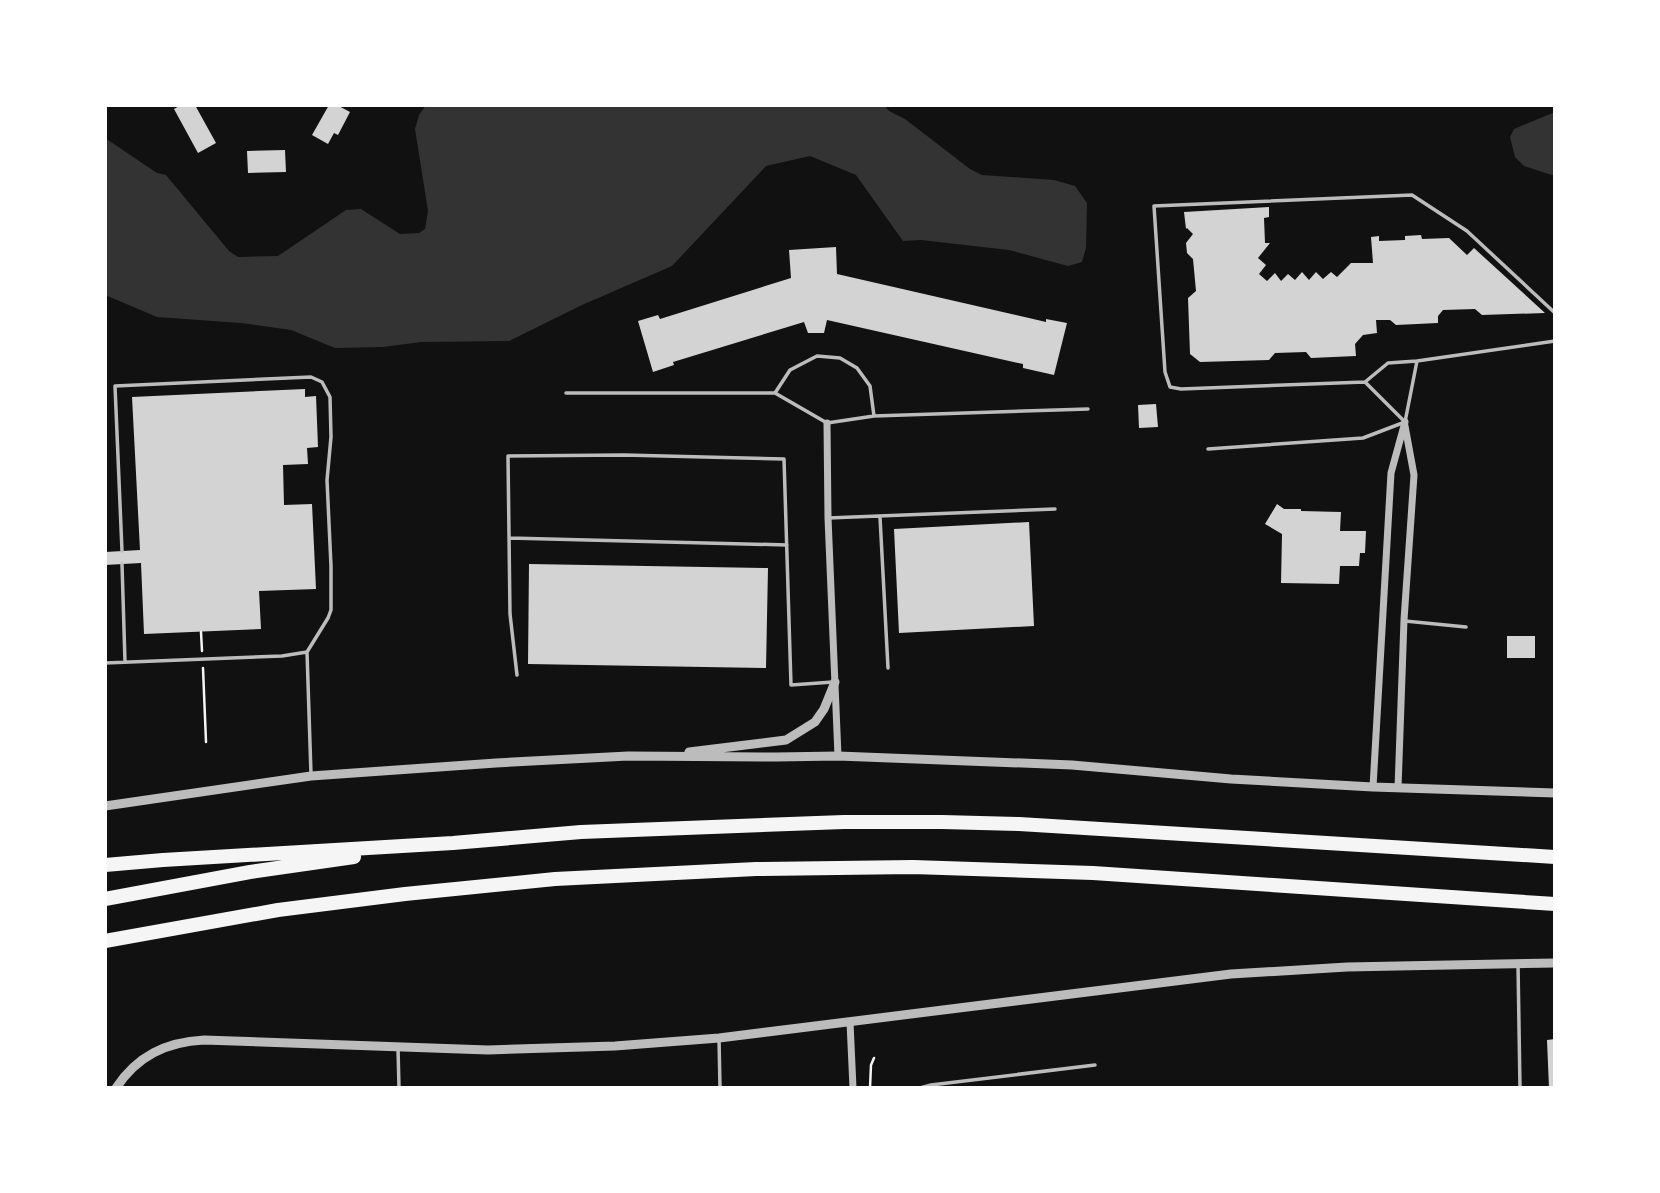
<svg xmlns="http://www.w3.org/2000/svg" width="1660" height="1193" font-family="Lato,sans-serif">
<style>
.water{fill:#333}
.building{fill:#d3d3d3}
.lines{fill:none;stroke-linecap:round;stroke-linejoin:round}
.path{stroke:#f5f5f5;stroke-width:2.5}
.service{stroke:#bcbcbc;stroke-width:3.5}
.minor{stroke:#bcbcbc;stroke-width:7}
.tertiary{stroke:#bcbcbc;stroke-width:9}
.motorway{stroke:#f5f5f5;stroke-width:14}
</style>
<rect width="100%" height="100%" fill="#111"/>
<path class="water" d="M426,105H884L889,111L905,119L970,169L982,175L1054,180L1075,186L1087,203L1086,248L1082,262L1068,266L1009,250L921,240L903,241L856,175L810,156L766,166L672,266L582,305L509,341L421,342L383,347L335,348L291,330L241,323L157,317L105,295V138L157,173L166,175L229,251L238,257L278,256L346,210L361,209L400,234L419,233L425,229L428,211L415,129L419,115Z
M1555,112V176L1524,166L1515,157L1510,137L1514,129Z"/>
<path class="building" d="M181,105H195L216,143L198,153L174,109Z
M329,105H337L350,112L338,135L334,133L328,144L312,135Z
M285,150L286,172L248,173L247,151Z
M1269,207V217L1264,218L1265,243H1270L1258,258L1266,265L1259,274L1267,281L1275,273L1281,281L1288,274L1295,280L1302,272L1309,280L1316,272L1323,279L1331,272L1337,277L1351,263H1373L1371,237L1379,236V241L1405,240V236L1421,235L1422,239L1449,238L1467,255L1474,248L1545,313L1482,315L1475,309L1443,310L1438,316V323L1396,325L1390,320H1376L1377,333L1363,335L1355,344L1356,356L1311,358L1306,352L1275,353L1269,360L1200,362L1190,354L1188,298L1196,291L1193,259L1187,253L1186,243L1193,234L1187,228L1186,229L1184,212Z
M836,247L837,274L1046,322V319L1067,323L1054,375L1023,368V364L827,320L824,333H808L804,322L673,362L674,365L653,372L638,321L658,315L660,319L791,278L789,250Z
M305,389V397L316,396L318,447L307,448L308,464L283,465L284,505L312,504L316,589L259,591L261,629L144,634L141,563L105,565V552L140,550L132,397Z
M1156,404L1158,427L1139,428L1138,405Z
M1277,504L1284,509H1301V511L1341,512L1340,531H1366L1365,553H1360L1359,566H1340L1339,584L1281,583L1282,534L1265,524Z
M1029,522L1034,626L899,633L894,529Z
M529,564L768,568L766,668L528,664Z
M1507,636H1535V658H1507Z
M1555,1039V1088H1549L1547,1040Z"/>
<g class="lines">
<path class="path" d="M201,632L202,651
M203,668L206,742
M870,1088L871,1065L874,1058"/>
<path class="service" d="M1365,382L1388,363L1417,361
M566,393H775L790,370L817,356L840,358L857,368L870,386L874,416
M775,393L827,423L874,416L1088,409
M1405,422L1365,382L1181,389L1170,387L1165,372L1154,206L1412,195L1467,231L1555,313
M1405,422L1417,361L1555,341
M1208,449L1363,438L1405,422
M880,517L888,668
M828,518L1055,509
M509,538L787,545
M122,551L115,386L311,377L322,382L330,397L331,437L327,480L331,566V610L328,618L307,652L311,774
M122,564L125,662
M1405,621L1466,627
M105,663L282,656L307,652
M517,675L510,614L508,456L624,455L784,459L791,685L833,682
M1518,964L1520,1088
M719,1038L720,1088
M398,1048L399,1088
M920,1088L931,1085L1095,1065"/>
<path class="minor" d="M827,423L828,518L838,756
M1373,787L1391,473L1405,422
M1398,788L1404,620L1414,475L1405,426
M850,1022L853,1088"/>
<path class="tertiary" d="M689,752L786,740L815,722L824,709L835,682
M105,806L311,776L496,763L628,756L776,757L838,756L1072,765L1231,779L1373,787L1555,793
M116,1088C137,1056 166,1042 204,1040L488,1050L615,1046L719,1038L1231,974L1347,967L1555,963"/>
<path class="motorway" d="M105,865L163,860L453,843L581,832L844,822H942L1019,824L1555,857
M105,899L250,872L354,857
M105,941L278,910L405,894L555,879L756,869L913,867L1093,873L1555,904"/>
</g>
<rect width="1660" height="1193" fill="none" stroke="#ffffff" stroke-width="214"/>
</svg>
